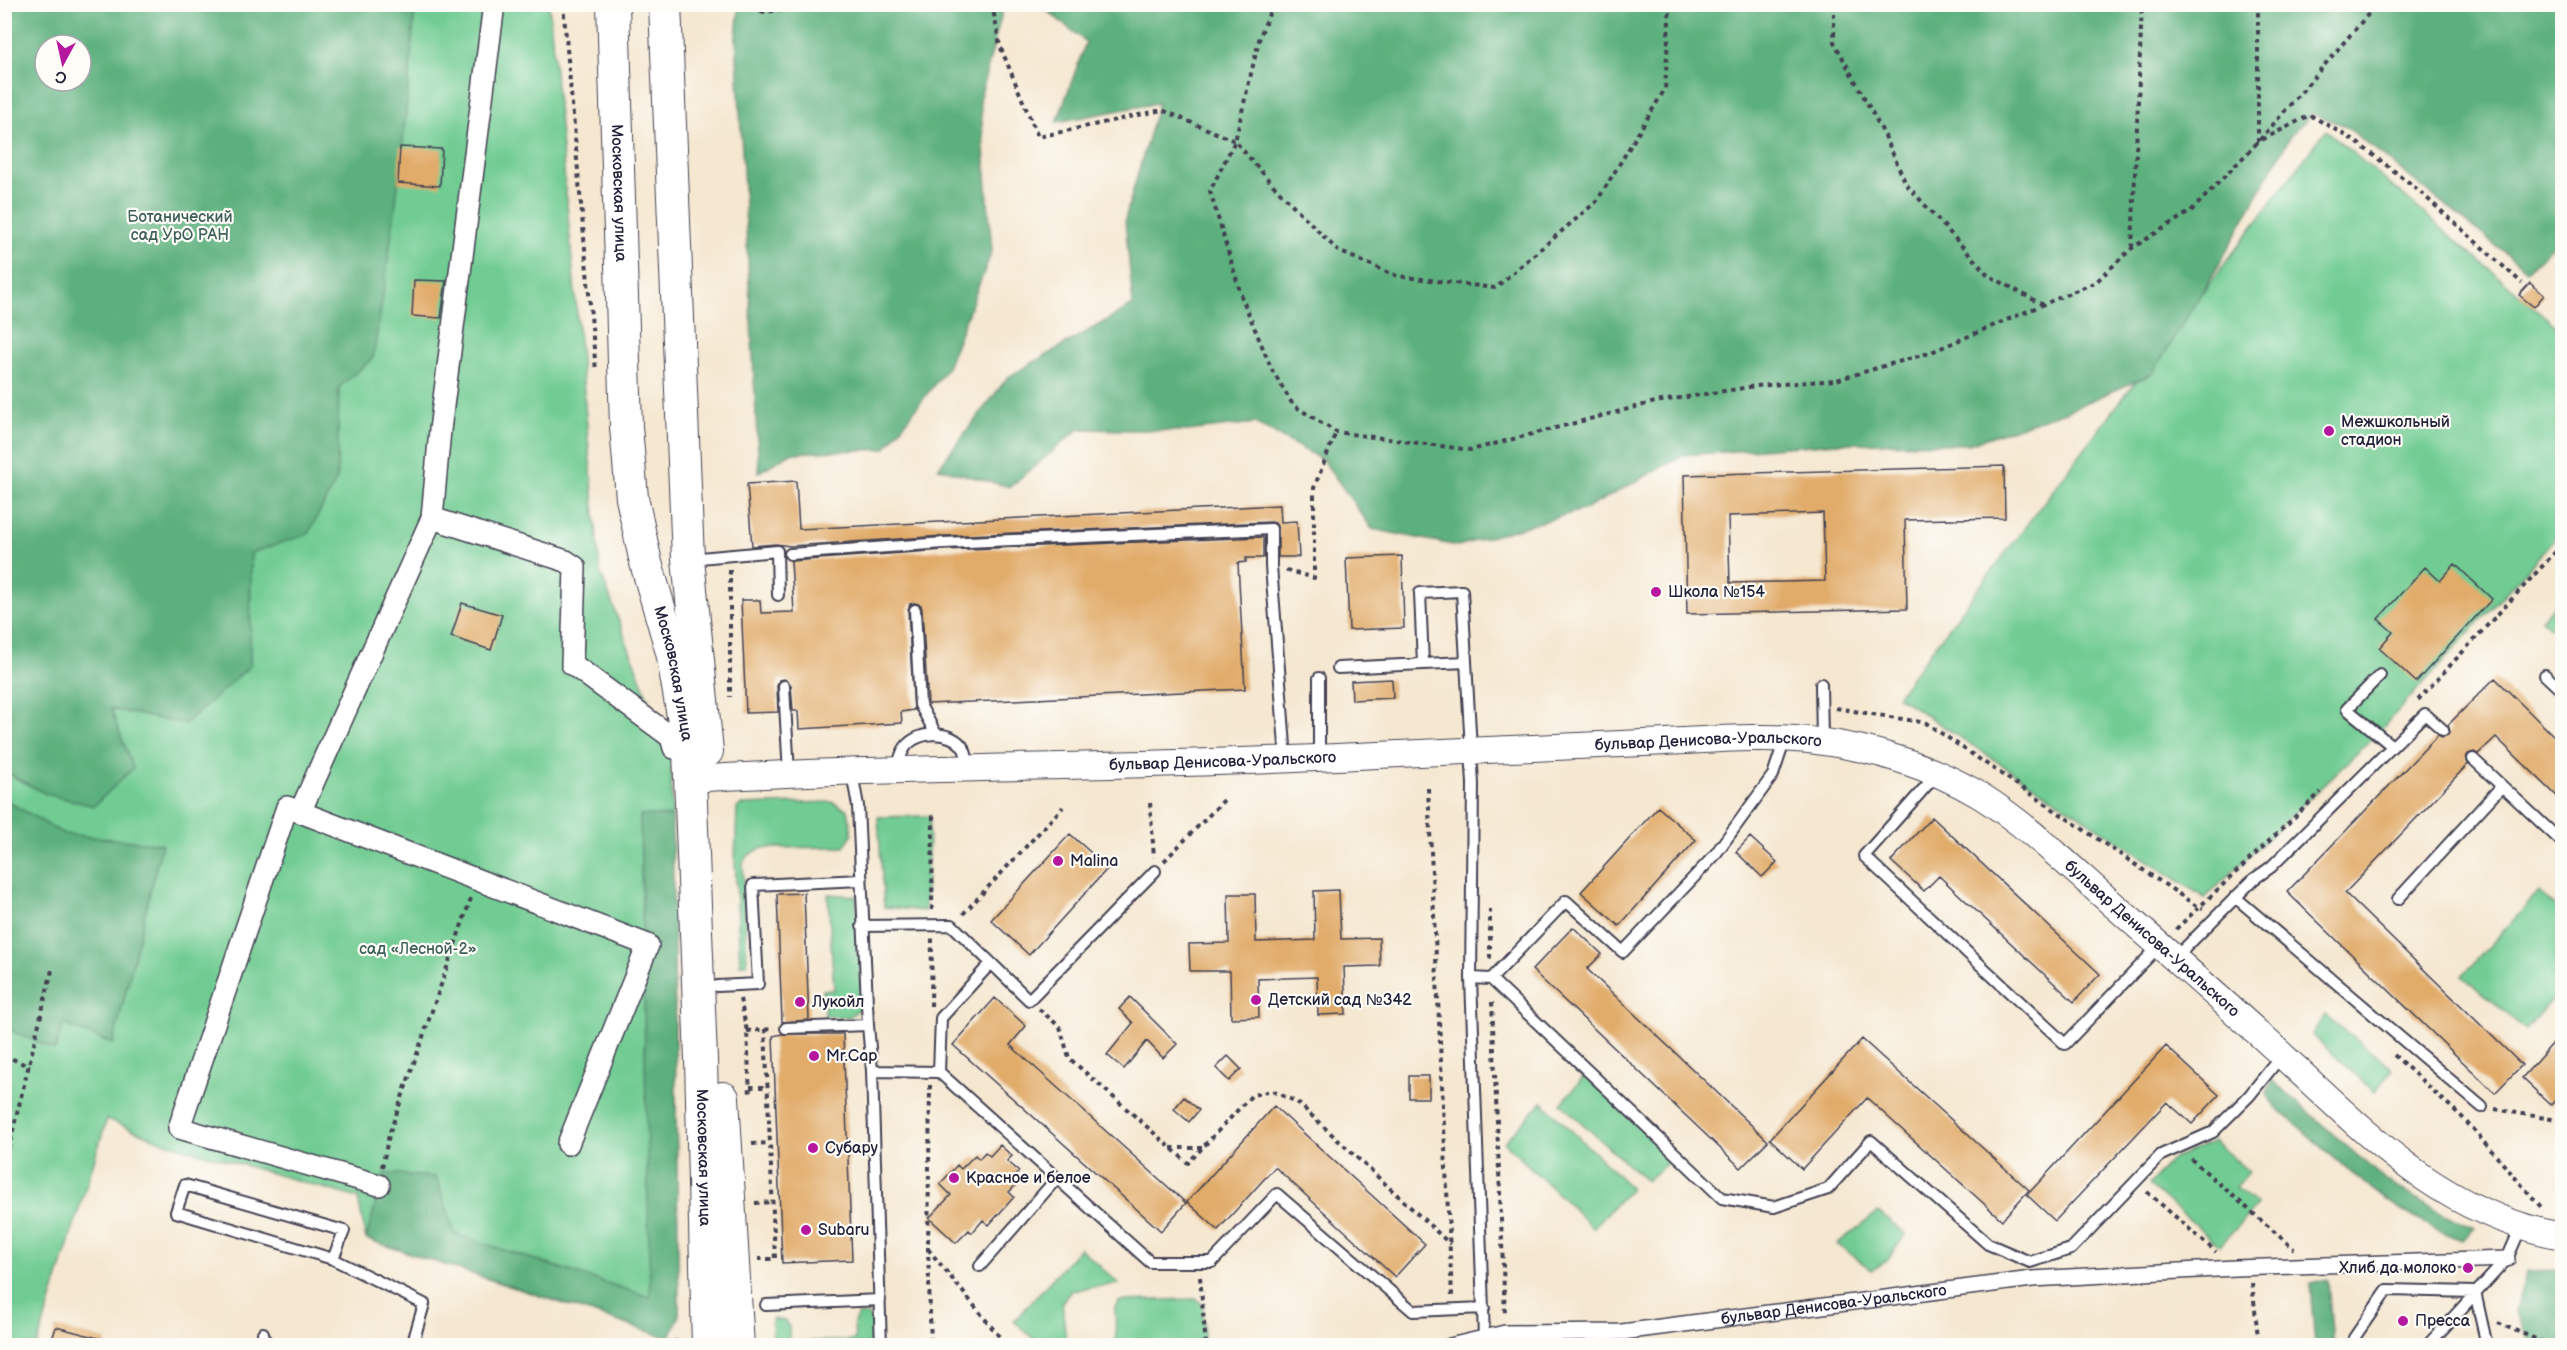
<svg xmlns="http://www.w3.org/2000/svg" width="2567" height="1350" font-family="'Balsamiq Sans',sans-serif">
<style>
.green{fill:#71cc93;stroke:#4a7767;stroke-width:1.5;fill-rule:evenodd}
.forest{fill:#5cb07d;stroke:#3f695c;stroke-width:1.5;fill-rule:evenodd}
.building{fill:#e1ac6a;fill-rule:evenodd}
.lines{fill:none;stroke-linecap:round;stroke-linejoin:round}
.service-casing{stroke:#424051;stroke-width:14}
.pedestrian-casing{stroke:#424051;stroke-width:18}
.minor-casing{stroke:#424051;stroke-width:24}
.tertiary-casing{stroke:#424051;stroke-width:28}
.primary-casing{stroke:#424051;stroke-width:34}
.path{stroke:#424051;stroke-width:4;stroke-dasharray:4.5 4.5;stroke-linecap:butt}
.service{stroke:#fff;stroke-width:10}
.pedestrian{stroke:#fff;stroke-width:15}
.minor{stroke:#fff;stroke-width:21}
.tertiary{stroke:#fff;stroke-width:26}
.primary{stroke:#fff;stroke-width:32}
.poi-dot{fill:#b5179e;stroke:#fdfcf7;stroke-width:2}
.labels{text-anchor:middle;dominant-baseline:central;stroke-width:4.5;stroke-linejoin:round;paint-order:stroke}
.street-label{font-size:16px;fill:#22223b;stroke:#fdfcf7}
.park-label{font-size:16px;fill:#3e5e5a;stroke:#fdfcf7}
.poi-label{font-size:16px;fill:#22223b;stroke:#fdfcf7;text-anchor:start}
</style>
<rect width="100%" height="100%" fill="#fdfcf7"/>
<filter id="ink" filterUnits="userSpaceOnUse"><feTurbulence type="fractalNoise" baseFrequency=".0167" numOctaves="2"/><feDisplacementMap in="SourceGraphic" scale="12" xChannelSelector="R" yChannelSelector="G"/><feConvolveMatrix kernelMatrix="1 2 1 2 8 2 1 2 1" color-interpolation-filters="sRGB"/></filter>
<filter id="wash" filterUnits="userSpaceOnUse"><feTurbulence type="fractalNoise" baseFrequency=".008" numOctaves="4" result="noise"/><feDisplacementMap in="SourceGraphic" scale="24" xChannelSelector="R" yChannelSelector="G"/><feGaussianBlur stdDeviation="1.35" result="paint"/><feColorMatrix in="noise" values="0 0 0 0 0 0 0 0 0 0 0 0 0 0 0 0 0 1.4 0 .05"/><feComposite in="paint" operator="in"/></filter>
<g filter="url(#wash)">
<rect width="100%" height="100%" fill="#f5e7d0"/>
<path class="green" d="M5,5H549L600,571L671,760L679,1317L669,1338L366,1239L358,1198L163,1142L107,1119L37,1345L5,1346ZM45,45H81V81H45Z
M2326,130L2562,331V531L2376,735L2205,898L1897,696Z
M2562,596V638L2541,619Z
M832,802L848,810L852,834L844,847L761,848L747,856L743,863L747,964H740L735,860L737,808L741,805Z
M930,816L925,911L884,907L878,817Z
M2539,892L2562,912V988L2526,1030L2462,976Z
M828,894L856,896L863,1006L849,1017L825,1016L823,990H834Z
M2325,1015L2393,1069L2375,1092L2312,1035Z
M1585,1075L1672,1159L1646,1181L1561,1104Z
M1542,1102L1631,1188L1593,1228L1504,1142Z
M2214,1141L2249,1172L2236,1187L2257,1205L2220,1246L2149,1185L2173,1158Z
M1878,1212L1906,1234L1887,1261L1872,1270L1837,1244Z
M1080,1248L1119,1284L1072,1290L1062,1302L1066,1341H1036L1014,1321Z
M1197,1299L1203,1305L1204,1342L1200,1345H1116L1115,1307L1120,1301Z
M858,1314L868,1315L873,1324L870,1345H773L772,1319L785,1321L789,1327L790,1342L855,1340L854,1323Z"/>
<path class="forest" d="M4,5H415C407,123 393,240 373,358L339,387L337,479L308,534L251,553L250,666L185,724L111,709L133,768L94,806L46,794L5,772ZM45,45H81V81H45Z
M739,5H1004L980,98L992,251L947,368L885,449L791,453L759,472L736,38Z
M1040,5H2562V237L2527,270L2344,125L2312,114L2291,135L2217,268L2152,374L2065,412L1968,444L1838,443L1684,455L1586,509L1458,546L1372,529L1323,460L1255,423L1187,431L1079,429L1010,487L938,468L1008,377L1133,305L1125,219L1158,103L1057,122L1086,42Z
M5,800L64,834L162,844L113,1044L63,1024L55,1050L5,1028Z
M640,815L672,816L679,1317L669,1338L366,1239L384,1173L436,1177L455,1234L650,1297Z
M2272,1080L2383,1178L2438,1212L2475,1228L2462,1240C2391,1216 2334,1156 2277,1108L2266,1095Z
M2562,1270V1345H2532L2515,1311L2527,1271Z
M2328,1280L2333,1345H2315L2310,1284Z"/>
<g id="blocks">
<path class="building" d="M400,147L442,149L440,186L398,183Z
M414,280L446,281L441,318L412,316Z
M2530,283L2544,295L2534,307L2519,295Z
M2004,466L2005,518L1905,520L1907,609L1687,614L1684,475ZM1823,513L1825,581L1730,583L1728,516Z
M796,481L799,529L1280,505L1281,522L1297,521L1299,557H1278V528L1275,523L1271,522L944,536L790,546L776,544L752,546L747,484Z
M1263,537V558H1246V562L1238,563L1245,689L928,704L922,610L921,605L915,603L910,604L908,610L914,710L901,712L902,723L799,729L798,711H793L791,685L784,679L779,680L777,686L778,712L746,713L741,600H760L761,613L794,612L791,561L944,550Z
M1402,556L1404,628L1349,630L1346,558Z
M2455,564L2492,599L2416,682L2379,648L2393,632L2378,619L2425,567L2440,581Z
M462,603L502,615L491,650L451,637Z
M2495,678L2562,744V801L2496,737L2478,754L2474,752L2468,754L2466,758L2468,764L2345,893L2522,1065L2495,1093L2287,892L2438,735L2442,737L2448,735L2450,731L2448,725Z
M1392,679L1393,698L1352,700L1351,681Z
M1658,807L1696,840L1619,926L1581,892Z
M1932,817L2100,974L2074,1002L1939,876L1924,891L1891,861Z
M1070,834L1108,868L1029,955L991,920Z
M1750,837L1777,862L1762,877L1736,852Z
M1339,890L1341,939L1379,938L1380,966L1344,967L1346,1014L1318,1015L1317,977L1258,979L1259,1017L1231,1018L1230,971H1190L1189,944L1229,943L1228,894H1255L1256,942L1315,940L1314,891Z
M804,893L809,1020L782,1022L777,894Z
M1573,927L1602,954L1587,969L1768,1141L1741,1168L1532,970Z
M1130,997L1177,1044L1163,1058L1147,1041L1124,1069L1107,1055L1133,1023L1119,1009Z
M995,998L1026,1026L1010,1045L1186,1203L1161,1231L953,1045Z
M2562,1033V1092L2551,1105L2522,1078Z
M782,1034H843L852,1260L782,1263L773,1036Z
M1862,1039L2029,1190L2002,1220L1867,1098L1802,1169L1770,1139Z
M2166,1046L2219,1095L2192,1124L2167,1102L2055,1221L2027,1195Z
M1228,1056L1241,1069L1229,1081L1216,1068Z
M1409,1076H1429V1098H1409Z
M1184,1097L1199,1110L1189,1122L1174,1109Z
M1274,1106L1425,1244L1395,1277L1275,1167L1218,1230L1187,1202Z
M1000,1145L1012,1156L1007,1161L1019,1171L1012,1179L1017,1184L1009,1192L1014,1197L989,1225L983,1220L972,1233L969,1230L956,1243L929,1218L951,1195L940,1184L957,1165L961,1169L975,1155L979,1159L985,1152L990,1156Z
M56,1327L106,1340V1346H50Z"/>
</g>
</g>
<g filter="url(#ink)">
<use href="#blocks" fill-opacity="0" stroke="#424051" stroke-width="1.5"/>
<g class="lines">
<g class="service-casing">
<path id="service" d="M790,554L944,543L1271,529V566L1286,759
M689,559L777,551L778,595
M915,610L920,705L936,734
M1423,664L1420,593L1462,591L1473,784L1471,978L1484,1337L1488,1346
M1338,668L1466,662
M2380,675L2347,709L2392,746
M2545,675L2562,691
M1319,678V757
M1821,684L1822,741
M784,686L789,774
M897,769C899,763 900,756 903,751C913,730 952,728 964,749C967,754 967,762 969,768
M852,773L858,806L868,1025L872,1071L881,1346
M1936,775L1864,856L2065,1044L2160,945
M2502,786L2562,842
M2235,897L2482,1107
M2398,899L2502,786L2473,759
M862,926L952,925L1029,1000L1155,871
M2175,958L2254,879L2271,867L2425,714L2443,730
M1471,978L1491,979L1722,1198L1774,1207L1828,1189L1871,1141L1988,1244L2030,1262L2071,1249L2161,1155L2213,1132L2249,1096L2282,1055
M1491,979L1566,901L1623,952L1714,856L1773,775L1785,739
M717,986L758,984L753,885L861,880
M786,1028L868,1025
M872,1071L939,1072L1150,1262H1212L1277,1194L1413,1311L1484,1308
M939,1072L941,1018L991,963
M333,1259L344,1231L185,1185L176,1212L333,1259L424,1304L412,1346
M980,1266L1057,1178
M766,1305L880,1300
M263,1333L266,1346
M1535,1346H1541
M2354,1346V1338L2387,1290L2475,1292L2487,1346
M2427,1346L2507,1259L2521,1227"/>
</g>
<g class="pedestrian-casing">
<g id="pedestrian">
<path id="s1" d="M1450,1346L1505,1333L1622,1332L2032,1279L2235,1268L2507,1259"/>
</g>
</g>
<g class="minor-casing">
<path id="minor" d="M432,518L566,561L575,567L572,664L671,737L674,748L688,747
M301,810L432,518L440,430L494,4
M379,1185L179,1128L287,807L648,945L568,1144"/>
</g>
<g class="tertiary-casing">
<g id="tertiary">
<path id="s2" d="M691,779C899,766 1108,768 1316,758C1425,753 1534,747 1643,743C1700,741 1760,734 1817,741C1874,748 1932,767 1981,796C2027,825 2067,864 2108,900C2166,951 2226,1003 2283,1056C2369,1136 2442,1214 2562,1236"/>
</g>
</g>
<g class="primary-casing">
<g id="primary">
<path id="s3" d="M613,4L626,427L632,498L646,563L672,652L689,751L701,1060L708,1346"/>
<path d="M665,4L688,559L707,751"/>
<path d="M723,1098L738,1346"/>
</g>
</g>
<path class="path" d="M563,4L596,371
M756,4L761,12L862,4
M992,4L1000,46L1038,137L1162,110L1235,141L1273,185L1338,251L1397,276L1495,288L1597,201L1665,89L1670,4
M1273,4L1260,36L1235,141L1210,191L1242,298L1272,370L1293,405L1336,432L1471,450L1655,402L1756,386L1836,380L1929,353L2096,282L2132,248L2191,211L2258,142L2377,4
M1834,4V42L1885,136L1906,184L1988,275L2043,305
M2262,4L2258,12V142L2310,115L2355,141L2411,184L2522,283
M2132,248L2142,4
M730,570V697
M1286,570L1314,578V488L1336,432
M2418,700L2562,545
M1836,708L1926,723L2198,907L2203,908
M1428,788L1452,1296
M1150,803L1154,857
M1164,861L1224,800
M1490,909V959
M932,910L933,814
M963,914L1063,807
M2176,929L2321,792
M740,999L747,1031L750,1096
M1492,1002L1505,1315
M931,1006L932,938
M1039,1009L1060,1027L1069,1058L1188,1163L1252,1095L1272,1091L1297,1102L1450,1244
M747,1031L774,1029
M4,1055L30,1067
M2394,1055L2462,1117L2541,1207
M930,1085L928,1249L931,1346
M750,1087H768
M2495,1109L2562,1121
M752,1144L770,1143
M1171,1148H1202
M2191,1159L2294,1249
M4,1167L53,966
M382,1167L389,1135L471,898
M2147,1192L2216,1252
M755,1203L773,1202
M928,1249L1007,1346
M758,1259H775L765,1029
M1200,1277L1206,1346
M2252,1283L2259,1346
M2498,1323L2552,1346
M557,1346L683,1341"/>
<use href="#service" class="service"/>
<use href="#pedestrian" class="pedestrian"/>
<use href="#minor" class="minor"/>
<use href="#tertiary" class="tertiary"/>
<use href="#primary" class="primary"/>
</g>
</g>
<g class="poi-dot">
<circle cx="2329" cy="431" r="6"/>
<circle cx="1656" cy="592" r="6"/>
<circle cx="1058" cy="861" r="6"/>
<circle cx="1256" cy="1000" r="6"/>
<circle cx="800" cy="1002" r="6"/>
<circle cx="814" cy="1056" r="6"/>
<circle cx="813" cy="1148" r="6"/>
<circle cx="954" cy="1178" r="6"/>
<circle cx="806" cy="1230" r="6"/>
<circle cx="2468" cy="1268" r="6"/>
<circle cx="2403" cy="1321" r="6"/>
</g>
<g class="labels">
<g class="street-label">
<text stroke="none"><textPath href="#s3" startOffset="189">Московская улица</textPath></text>
<text stroke="none"><textPath href="#s3" startOffset="675">Московская улица</textPath></text>
<text stroke="none"><textPath href="#s2" startOffset="1018">бульвар Денисова-Уральского</textPath></text>
<text stroke="none"><textPath href="#s2" startOffset="532">бульвар Денисова-Уральского</textPath></text>
<text stroke="none"><textPath href="#s2" startOffset="1524">бульвар Денисова-Уральского</textPath></text>
<text stroke="none"><textPath href="#s3" startOffset="1161">Московская улица</textPath></text>
<text stroke="none"><textPath href="#s1" startOffset="387">бульвар Денисова-Уральского</textPath></text>
</g>
<g class="park-label">
<text x="180" y="217">Ботанический<tspan x="180" dy="18">сад УрО РАН</tspan></text>
<text x="418" y="949">сад «Лесной-2»</text>
</g>
<g class="poi-label">
<text x="2341" y="422">Межшкольный<tspan x="2341" dy="18">стадион</tspan></text>
<text x="1668" y="592">Школа №154</text>
<text x="1070" y="861">Malina</text>
<text x="1268" y="1000">Детский сад №342</text>
<text x="812" y="1002">Лукойл</text>
<text x="826" y="1056">Mr.Cap</text>
<text x="825" y="1148">Субару</text>
<text x="966" y="1178">Красное и белое</text>
<text x="818" y="1230">Subaru</text>
<text x="2456" y="1268" text-anchor="end">Хлиб да молоко</text>
<text x="2415" y="1321">Пресса</text>
</g>
</g>
<rect width="2567" height="1350" fill="none" stroke="#fdfcf7" stroke-width="24"/>
<g transform="translate(63 63) rotate(188)"><circle r="28" fill="#fdfcf7" stroke="#a5a5ac" stroke-width="1.5"/>
<path d="M0-4.5L10 22L0 15L-10 22Z" fill="#b5179e"/>
<text y="-9" font-size="16" font-weight="bold" text-anchor="middle" fill="#22223b">С</text>
</g>
</svg>
